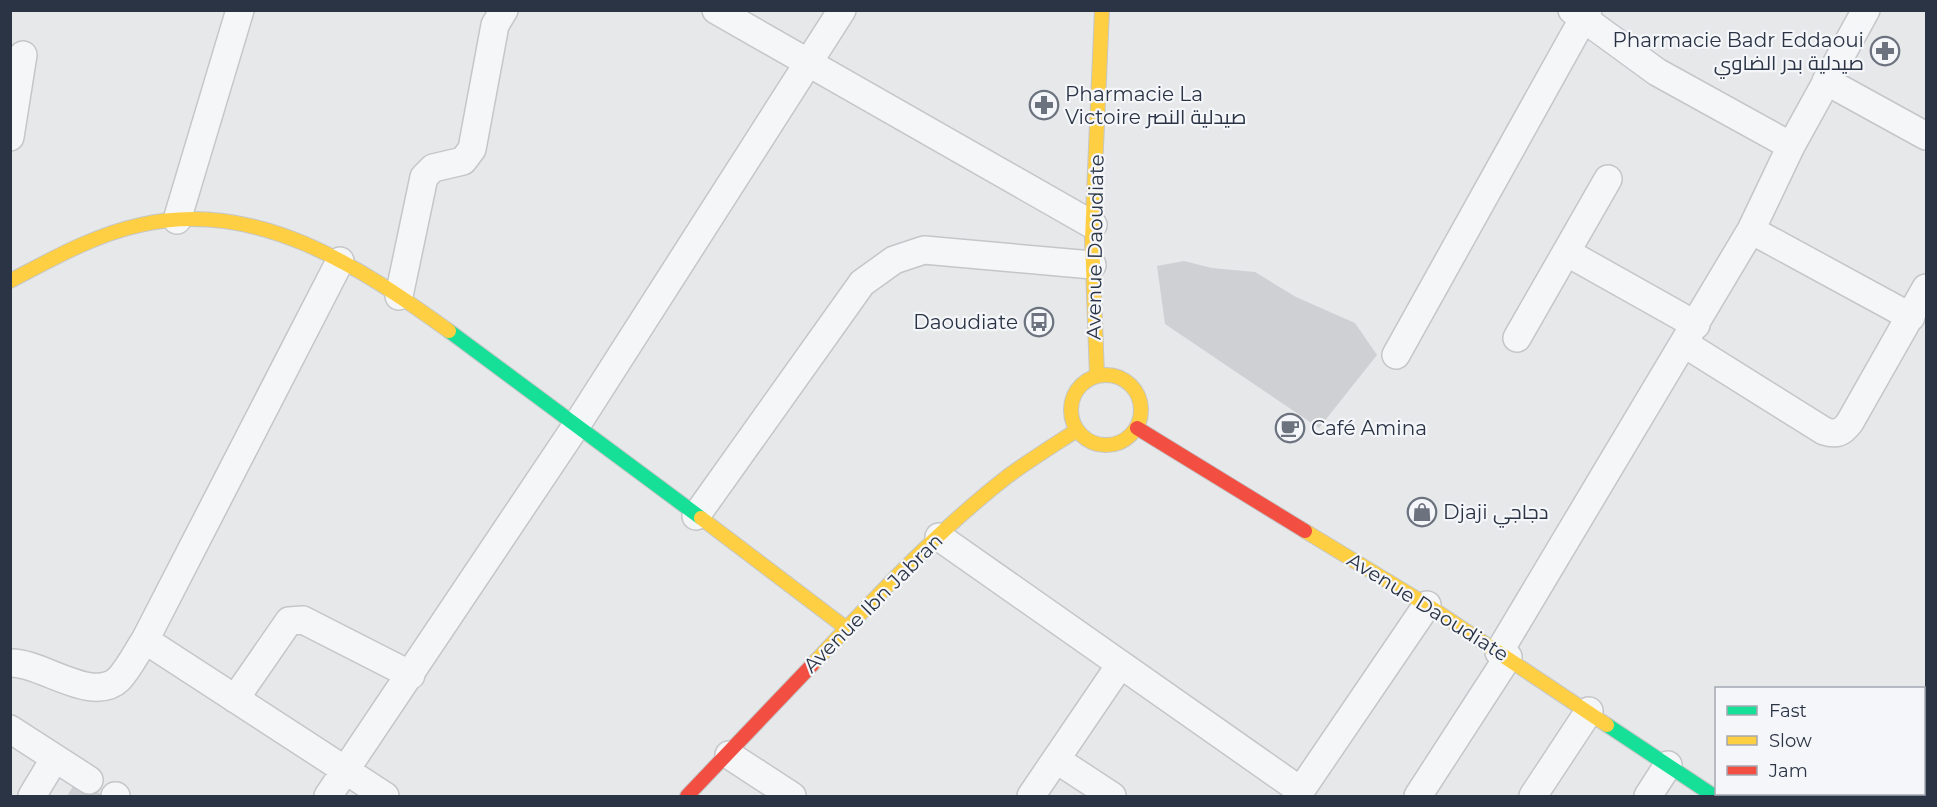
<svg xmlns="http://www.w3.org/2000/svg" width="1937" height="807" font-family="Montserrat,Cairo,sans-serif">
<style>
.building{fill:#ced0d3}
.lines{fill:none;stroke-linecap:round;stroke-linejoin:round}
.street-casing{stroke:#c4c6c8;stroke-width:30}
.fast-casing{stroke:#c4c6c8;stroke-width:16}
.slow-casing{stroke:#c4c6c8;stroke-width:16}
.jam-casing{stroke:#c4c6c8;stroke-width:16}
.street{stroke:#f5f6f7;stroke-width:27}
.fast{stroke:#16e098;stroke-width:14}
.slow{stroke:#ffcf43;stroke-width:14}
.jam{stroke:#f24e42;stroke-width:14}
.labels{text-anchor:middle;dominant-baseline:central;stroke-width:4.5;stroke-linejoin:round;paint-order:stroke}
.poi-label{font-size:20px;fill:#2b3445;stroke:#f4f6f9;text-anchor:start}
.street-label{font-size:20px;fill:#2b3445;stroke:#f4f6f9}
</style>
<rect width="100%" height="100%" fill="#e6e8ea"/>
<path class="building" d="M1184,261L1212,268L1255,272L1296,297L1355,323L1377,355L1319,428L1165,324L1157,266Z
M77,780L104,796H67Z"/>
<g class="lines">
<g class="street-casing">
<path id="street" d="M716,10L1093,225
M1572,10L1657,72L1791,146
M1826,81L1926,136
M10,137L23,55
M177,220L240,10
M1751,230L1911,317
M1566,252L1696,325
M399,296L424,177L433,168L463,161L472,149L495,25L504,10
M1517,338L1608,179
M1685,344L1824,431C1836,435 1842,433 1850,422L1926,288
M1396,355L1588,10
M696,516L862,283L894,260L924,250L1092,265
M939,537L1301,791
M145,640L385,796
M1499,652L1751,230L1791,146L1866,10
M10,663C40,661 92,705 119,679C129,668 137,652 145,640L340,261
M235,699L289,621L303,620L411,675
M10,729L89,780
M729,755L792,796
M1057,760L1112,796
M32,796L55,758
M115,796H116
M328,796L578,423L842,10
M1031,796L1120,665
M1297,796L1427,605
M1418,796L1508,657
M1533,796L1589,711
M1648,796L1668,765"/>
</g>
<g class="fast-casing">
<path id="fast" d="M449,331L701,518
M1607,725L1714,796"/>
</g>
<g class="slow-casing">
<path id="slow" d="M10,281C52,259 94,235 140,225C256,198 359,266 449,331
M1071 410a35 35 0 1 1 70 0a35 35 0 1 1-70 0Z
M1097,376L1092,239L1102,10
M701,518L846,628
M1305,531L1427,605L1607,725
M812,665C874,599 936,532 1008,476C1030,460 1054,445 1077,430"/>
</g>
<g class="jam-casing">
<path id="jam" d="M1137,428L1305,531
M687,796L812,665"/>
</g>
<use href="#street" class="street"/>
<use href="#fast" class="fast"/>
<use href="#slow" class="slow"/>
<use href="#jam" class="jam"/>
</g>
<defs>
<g id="pharmacy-ring" transform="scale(1.5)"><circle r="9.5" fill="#f4f6f9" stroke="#6c737f" stroke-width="1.5"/><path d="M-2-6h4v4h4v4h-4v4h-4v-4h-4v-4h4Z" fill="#6c737f"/></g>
<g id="bus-ring" transform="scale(1.5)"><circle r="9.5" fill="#f4f6f9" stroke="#6c737f" stroke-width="1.5"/><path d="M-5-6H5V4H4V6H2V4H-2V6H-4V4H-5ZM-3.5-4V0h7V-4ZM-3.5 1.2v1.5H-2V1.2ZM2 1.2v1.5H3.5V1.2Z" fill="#6c737f"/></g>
<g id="cafe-ring" transform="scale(1.5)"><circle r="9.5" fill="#f4f6f9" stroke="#6c737f" stroke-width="1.5"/><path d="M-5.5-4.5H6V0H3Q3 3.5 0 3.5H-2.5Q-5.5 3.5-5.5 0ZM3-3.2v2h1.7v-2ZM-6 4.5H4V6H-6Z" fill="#6c737f"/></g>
<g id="shop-ring" transform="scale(1.5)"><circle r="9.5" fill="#f4f6f9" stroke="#6c737f" stroke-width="1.5"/><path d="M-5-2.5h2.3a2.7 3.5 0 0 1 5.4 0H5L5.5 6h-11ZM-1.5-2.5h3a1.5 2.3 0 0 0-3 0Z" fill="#6c737f"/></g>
</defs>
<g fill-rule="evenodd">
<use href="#pharmacy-ring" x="1885" y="51"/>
<use href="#pharmacy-ring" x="1044" y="105"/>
<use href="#bus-ring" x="1039" y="322"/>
<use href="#cafe-ring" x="1290" y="428"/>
<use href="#shop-ring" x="1422" y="512"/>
</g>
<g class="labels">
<g class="poi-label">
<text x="1864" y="40" text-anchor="end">Pharmacie Badr Eddaoui<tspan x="1864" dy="23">صيدلية بدر الضاوي</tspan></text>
<text x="1065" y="94">Pharmacie La<tspan x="1065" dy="23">Victoire صيدلية النصر</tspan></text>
<text x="1018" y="322" text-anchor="end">Daoudiate</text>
<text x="1311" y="428">Café Amina</text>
<text x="1443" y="512">Djaji دجاجي</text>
</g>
<g class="street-label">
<text transform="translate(1095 247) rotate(-89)">Avenue Daoudiate</text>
<text transform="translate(873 603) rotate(-45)">Avenue Ibn Jabran</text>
<text transform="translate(1428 607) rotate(32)">Avenue Daoudiate</text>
</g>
</g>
<rect width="1937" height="807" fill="none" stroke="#2b3445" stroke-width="24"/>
<rect x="1715" y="687" width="210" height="108" fill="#f4f6f9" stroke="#a4a8b1" stroke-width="1.5"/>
<rect x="1727" y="706" width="30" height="9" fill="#16e098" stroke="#a4a8b1" stroke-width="1.5"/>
<text x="1769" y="717" font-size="18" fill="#2b3445">Fast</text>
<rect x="1727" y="736" width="30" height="9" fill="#ffcf43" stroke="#a4a8b1" stroke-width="1.5"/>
<text x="1769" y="747" font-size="18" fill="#2b3445">Slow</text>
<rect x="1727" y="766" width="30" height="9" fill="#f24e42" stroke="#a4a8b1" stroke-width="1.5"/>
<text x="1769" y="777" font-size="18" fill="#2b3445">Jam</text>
</svg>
